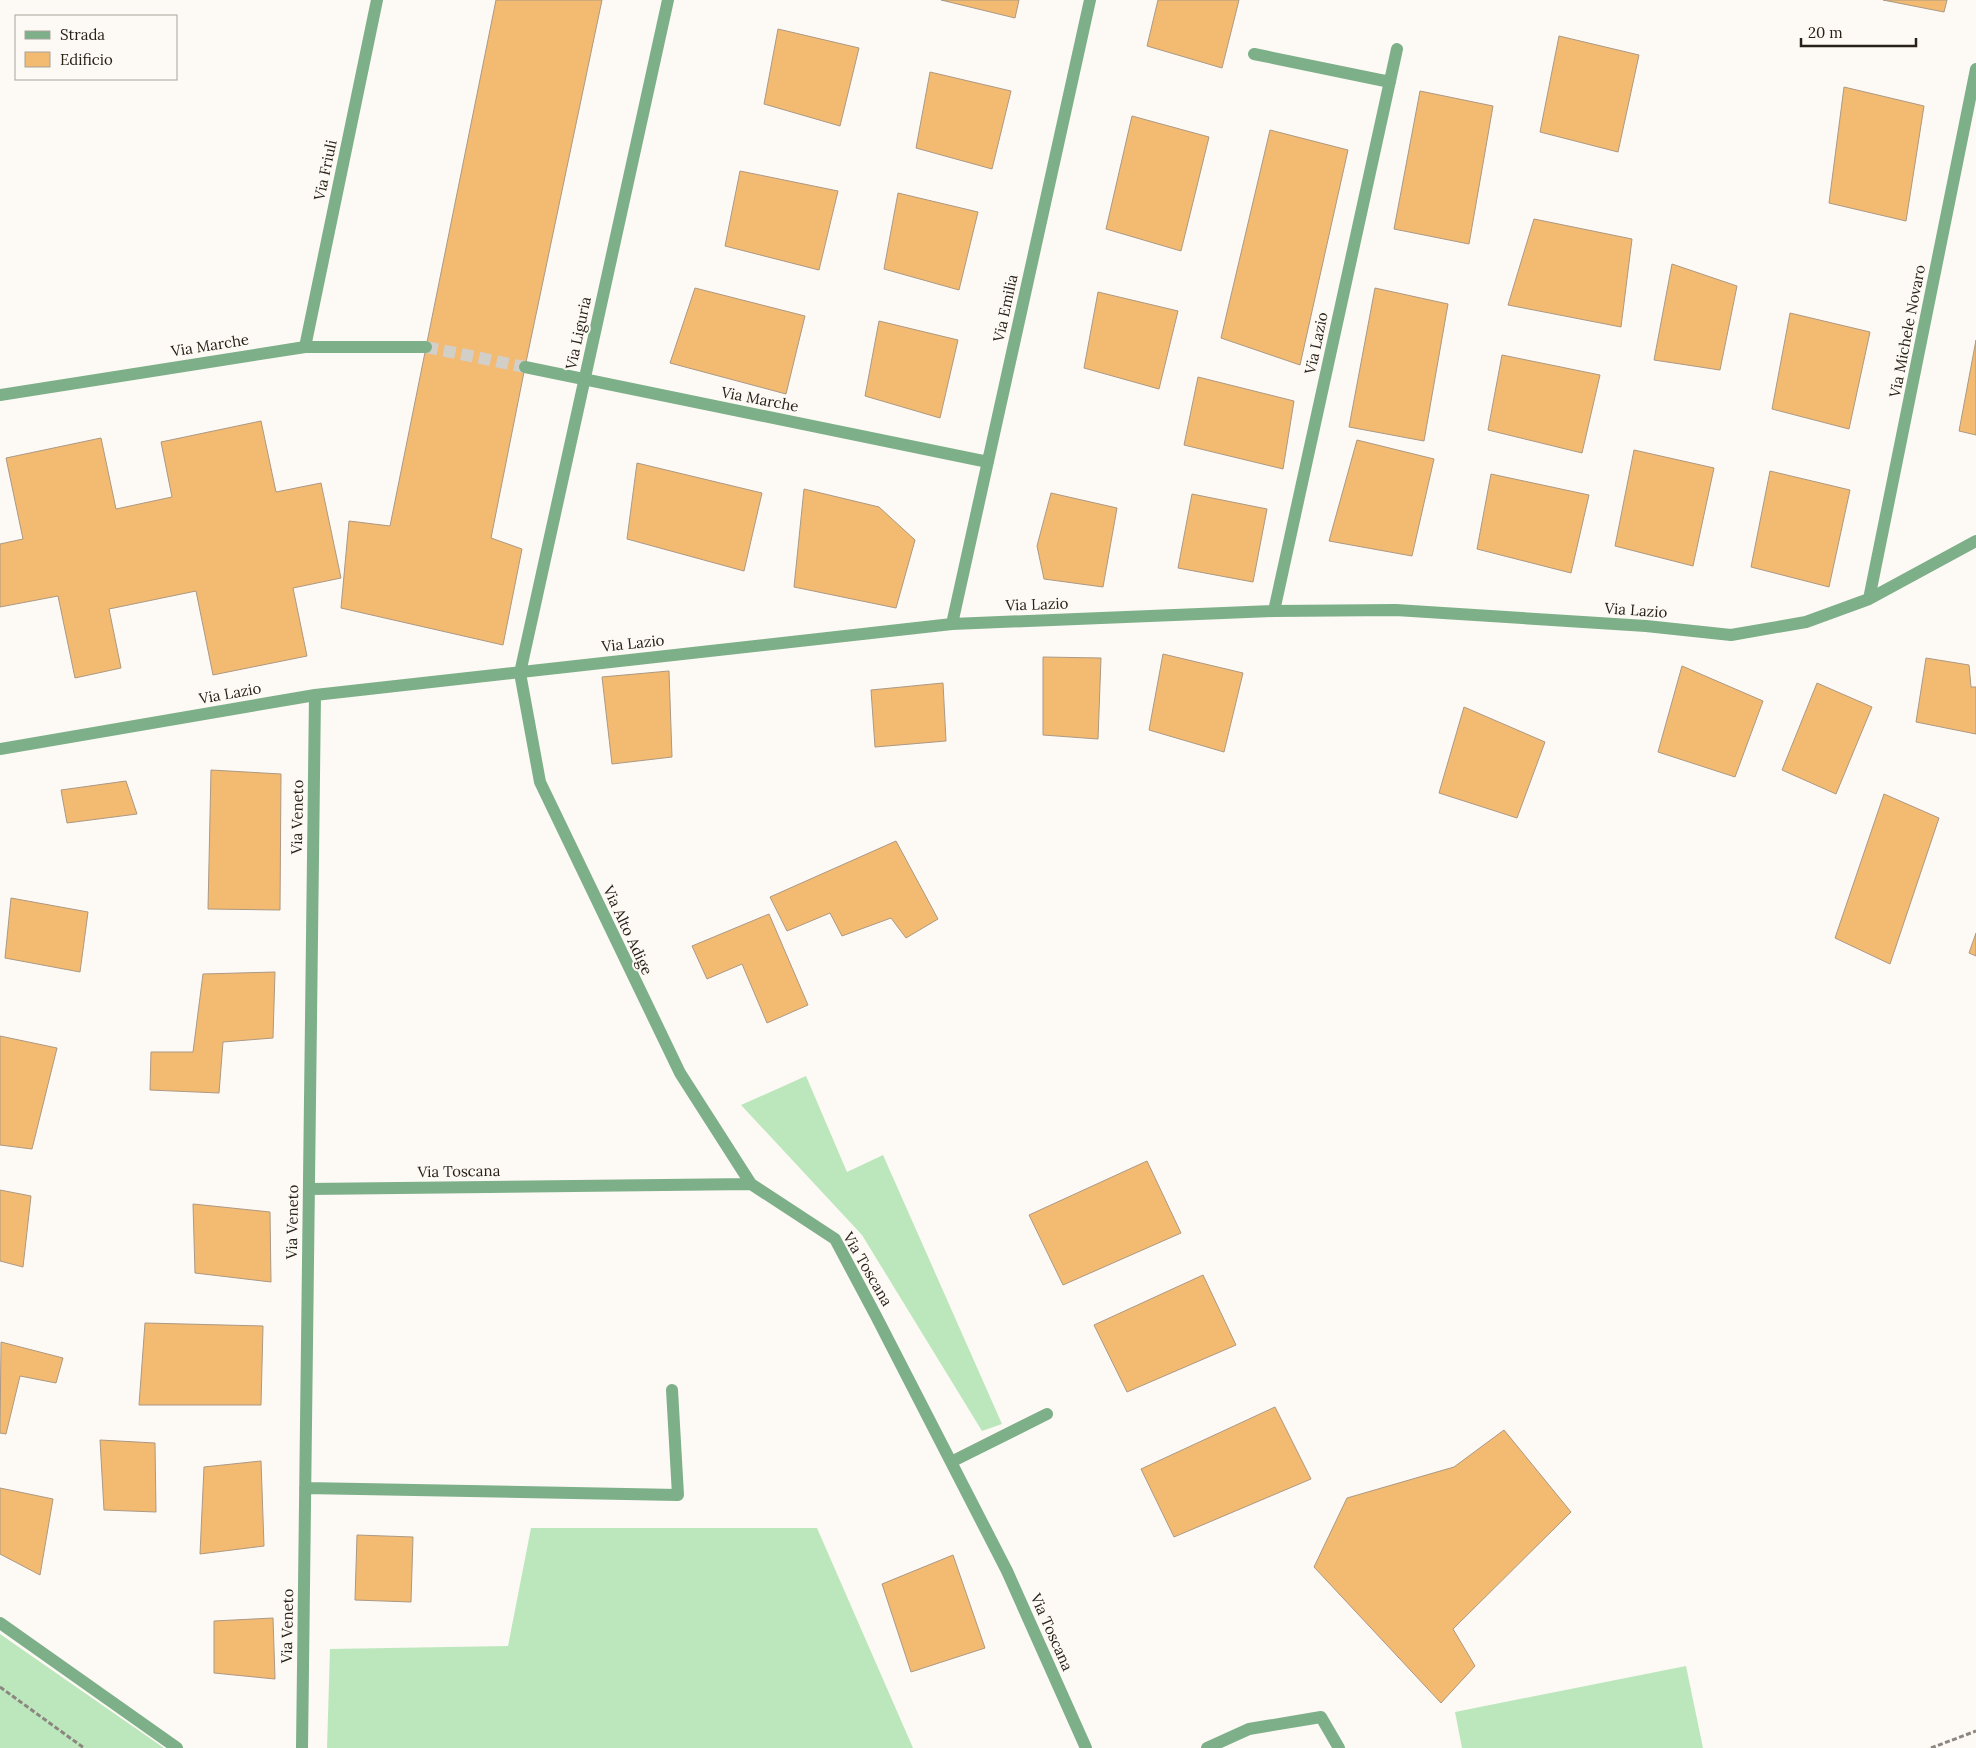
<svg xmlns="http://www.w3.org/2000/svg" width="1976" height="1748" font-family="Lora,serif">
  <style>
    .grass { fill: #bce7bd }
    .building { fill: #f3ba72; stroke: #ac9983 }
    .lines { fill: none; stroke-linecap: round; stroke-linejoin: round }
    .minor-tunnel { stroke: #d2cec8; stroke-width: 12; stroke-dasharray: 12 6; stroke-linecap: butt }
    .path { stroke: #8c867f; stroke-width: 3; stroke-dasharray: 5 2.5; stroke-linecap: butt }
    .minor { stroke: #7daf89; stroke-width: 12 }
    .labels { text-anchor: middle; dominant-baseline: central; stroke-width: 4; stroke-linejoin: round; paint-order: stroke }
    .street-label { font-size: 15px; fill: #282118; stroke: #fdf9f4 }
  </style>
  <rect width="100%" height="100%" fill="#fdf9f4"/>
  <path class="grass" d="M806,1076L847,1172L883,1155L1002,1424L982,1431L862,1235L741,1105Z
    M531,1528H817L913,1748H327L330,1649L508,1646Z
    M0,1634L164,1748H0Z
    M1686,1666L1703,1748H1462L1455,1712Z"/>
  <path class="building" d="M496,0H602L525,367L491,538L522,549L503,645L341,608L349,521L390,526Z
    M941,0H1019L1015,18Z
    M1158,0H1239L1222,68L1147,46Z
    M1883,0H1947L1944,12Z
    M778,29L859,48L840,126L764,104Z
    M1559,36L1639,55L1618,152L1540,132Z
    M930,72L1011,91L992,169L916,148Z
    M1844,87L1924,106L1906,221L1829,203Z
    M1420,91L1493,106L1469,244L1394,229Z
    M1132,116L1209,137L1181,251L1106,229Z
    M1270,130L1348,150L1300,365L1221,338Z
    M740,171L838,191L819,270L725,246Z
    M898,193L978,212L959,290L884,269Z
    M1534,219L1632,239L1621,327L1508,305Z
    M1672,264L1737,286L1720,370L1654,360Z
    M695,288L805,316L786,394L670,363Z
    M1375,288L1448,304L1424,441L1349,427Z
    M1098,292L1178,311L1159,389L1084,368Z
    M1790,313L1870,332L1849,429L1772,409Z
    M879,321L958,340L940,418L865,396Z
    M1976,340V435L1959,431Z
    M1502,355L1600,375L1582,453L1488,430Z
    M1198,377L1294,401L1283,469L1184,445Z
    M261,421L276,492L321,483L341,578L293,588L307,656L213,675L196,591L109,609L121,668L75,678L58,596L0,607V544L23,539L6,458L101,438L116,509L172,497L161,442Z
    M1357,440L1434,459L1412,556L1329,541Z
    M1634,450L1714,468L1693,566L1615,546Z
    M637,463L762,493L744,571L627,539Z
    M1770,471L1850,490L1829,587L1751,567Z
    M1491,474L1589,495L1571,573L1477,549Z
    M804,489L879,507L915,540L896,608L794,587Z
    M1051,493L1117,508L1103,587L1044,579L1037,546Z
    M1192,494L1267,509L1253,582L1178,568Z
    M1163,654L1243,673L1224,752L1149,730Z
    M1043,657L1101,658L1098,739L1043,735Z
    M1926,658L1969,665L1971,687H1976V734L1916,722Z
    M1682,666L1763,701L1735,777L1658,752Z
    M669,671L672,757L612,764L602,677Z
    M943,683L946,741L875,747L871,690Z
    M1817,683L1872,707L1836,794L1782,770Z
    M1464,707L1545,742L1517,818L1439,793Z
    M211,770L281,774L280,910L208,909Z
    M126,781L137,814L67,823L61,790Z
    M1884,794L1939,818L1890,964L1835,938Z
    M896,841L938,919L906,938L891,918L842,936L830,913L787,931L770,897Z
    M11,898L88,912L80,972L5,958Z
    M769,914L808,1005L767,1023L742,964L707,979L692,946Z
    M1976,933V956L1969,953Z
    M275,972L273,1038L223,1042L219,1093L150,1090L151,1052H193L203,974Z
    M0,1036L57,1048L32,1149L0,1145Z
    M1147,1161L1181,1233L1063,1285L1029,1215Z
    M0,1190L31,1196L23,1267L0,1261Z
    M193,1204L270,1212L271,1282L195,1273Z
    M1203,1275L1236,1345L1127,1392L1094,1325Z
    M145,1323L263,1326L261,1405H139Z
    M1,1342L63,1358L56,1383L20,1376L6,1434L0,1433Z
    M1275,1407L1311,1479L1174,1537L1141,1469Z
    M1504,1430L1571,1512L1453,1629L1475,1666L1441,1703L1314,1567L1347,1498L1454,1467Z
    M100,1440L155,1443L156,1512L104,1510Z
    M261,1461L264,1546L200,1554L204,1467Z
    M0,1488L53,1499L40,1575L0,1554Z
    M357,1535L413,1537L411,1602L355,1600Z
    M953,1555L985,1648L911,1672L882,1584Z
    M273,1618L275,1679L214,1673V1621Z"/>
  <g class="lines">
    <path class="minor-tunnel" d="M426,347L525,367"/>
    <path class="path" d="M0,1687L84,1748
      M1931,1748L1976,1731"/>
    <path class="minor" d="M668,0L520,673L540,782L680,1073L751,1184
      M1254,54L1390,82
      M305,347L377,0
      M525,367L988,462
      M0,395L305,347H426
      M1869,599L1976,69
      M1274,611L1397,49
      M952,624L1090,0
      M0,749L315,695L952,624L1274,611L1396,610L1646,626L1731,635L1806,622L1869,599L1976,541
      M309,1189L751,1184L835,1239L876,1316L1007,1571L1086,1748
      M951,1462L1047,1414
      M305,1488L678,1495L672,1390
      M0,1623L177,1748
      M302,1748L315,695
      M1207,1748L1249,1729L1321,1717L1339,1748"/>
  </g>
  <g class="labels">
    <g class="street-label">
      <text transform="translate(325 170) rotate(-78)">Via Friuli</text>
      <text transform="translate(1005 308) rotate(-78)">Via Emilia</text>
      <text transform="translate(1907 331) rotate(-79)">Via Michele Novaro</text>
      <text transform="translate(578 333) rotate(-78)">Via Liguria</text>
      <text transform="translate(1316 343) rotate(-78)">Via Lazio</text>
      <text transform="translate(210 345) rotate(-9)">Via Marche</text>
      <text transform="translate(760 399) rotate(11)">Via Marche</text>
      <text transform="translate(1037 604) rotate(-2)">Via Lazio</text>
      <text transform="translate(1636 610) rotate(4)">Via Lazio</text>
      <text transform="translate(633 643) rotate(-6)">Via Lazio</text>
      <text transform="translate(230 693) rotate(-10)">Via Lazio</text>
      <text transform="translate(297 817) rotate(-89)">Via Veneto</text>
      <text transform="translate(628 930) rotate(65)">Via Alto Adige</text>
      <text transform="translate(459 1171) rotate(-1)">Via Toscana</text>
      <text transform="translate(292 1222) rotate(-89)">Via Veneto</text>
      <text transform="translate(868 1269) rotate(60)">Via Toscana</text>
      <text transform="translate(287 1626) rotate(-89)">Via Veneto</text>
      <text transform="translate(1052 1632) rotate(66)">Via Toscana</text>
    </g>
  </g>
  <rect x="15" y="15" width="162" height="65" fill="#fdf9f4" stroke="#a8a39c"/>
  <rect x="25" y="31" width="25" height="8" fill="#7daf89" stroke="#a8a39c"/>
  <text x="60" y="40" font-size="15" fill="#282118">Strada</text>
  <rect x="25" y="52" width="25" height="15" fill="#f3ba72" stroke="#a8a39c"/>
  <text x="60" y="65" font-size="15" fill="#282118">Edificio</text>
  <path d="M1801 38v8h115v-8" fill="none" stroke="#282118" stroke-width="2.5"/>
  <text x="1808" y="38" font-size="15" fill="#282118" stroke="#fdf9f4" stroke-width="4" paint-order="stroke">20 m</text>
</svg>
